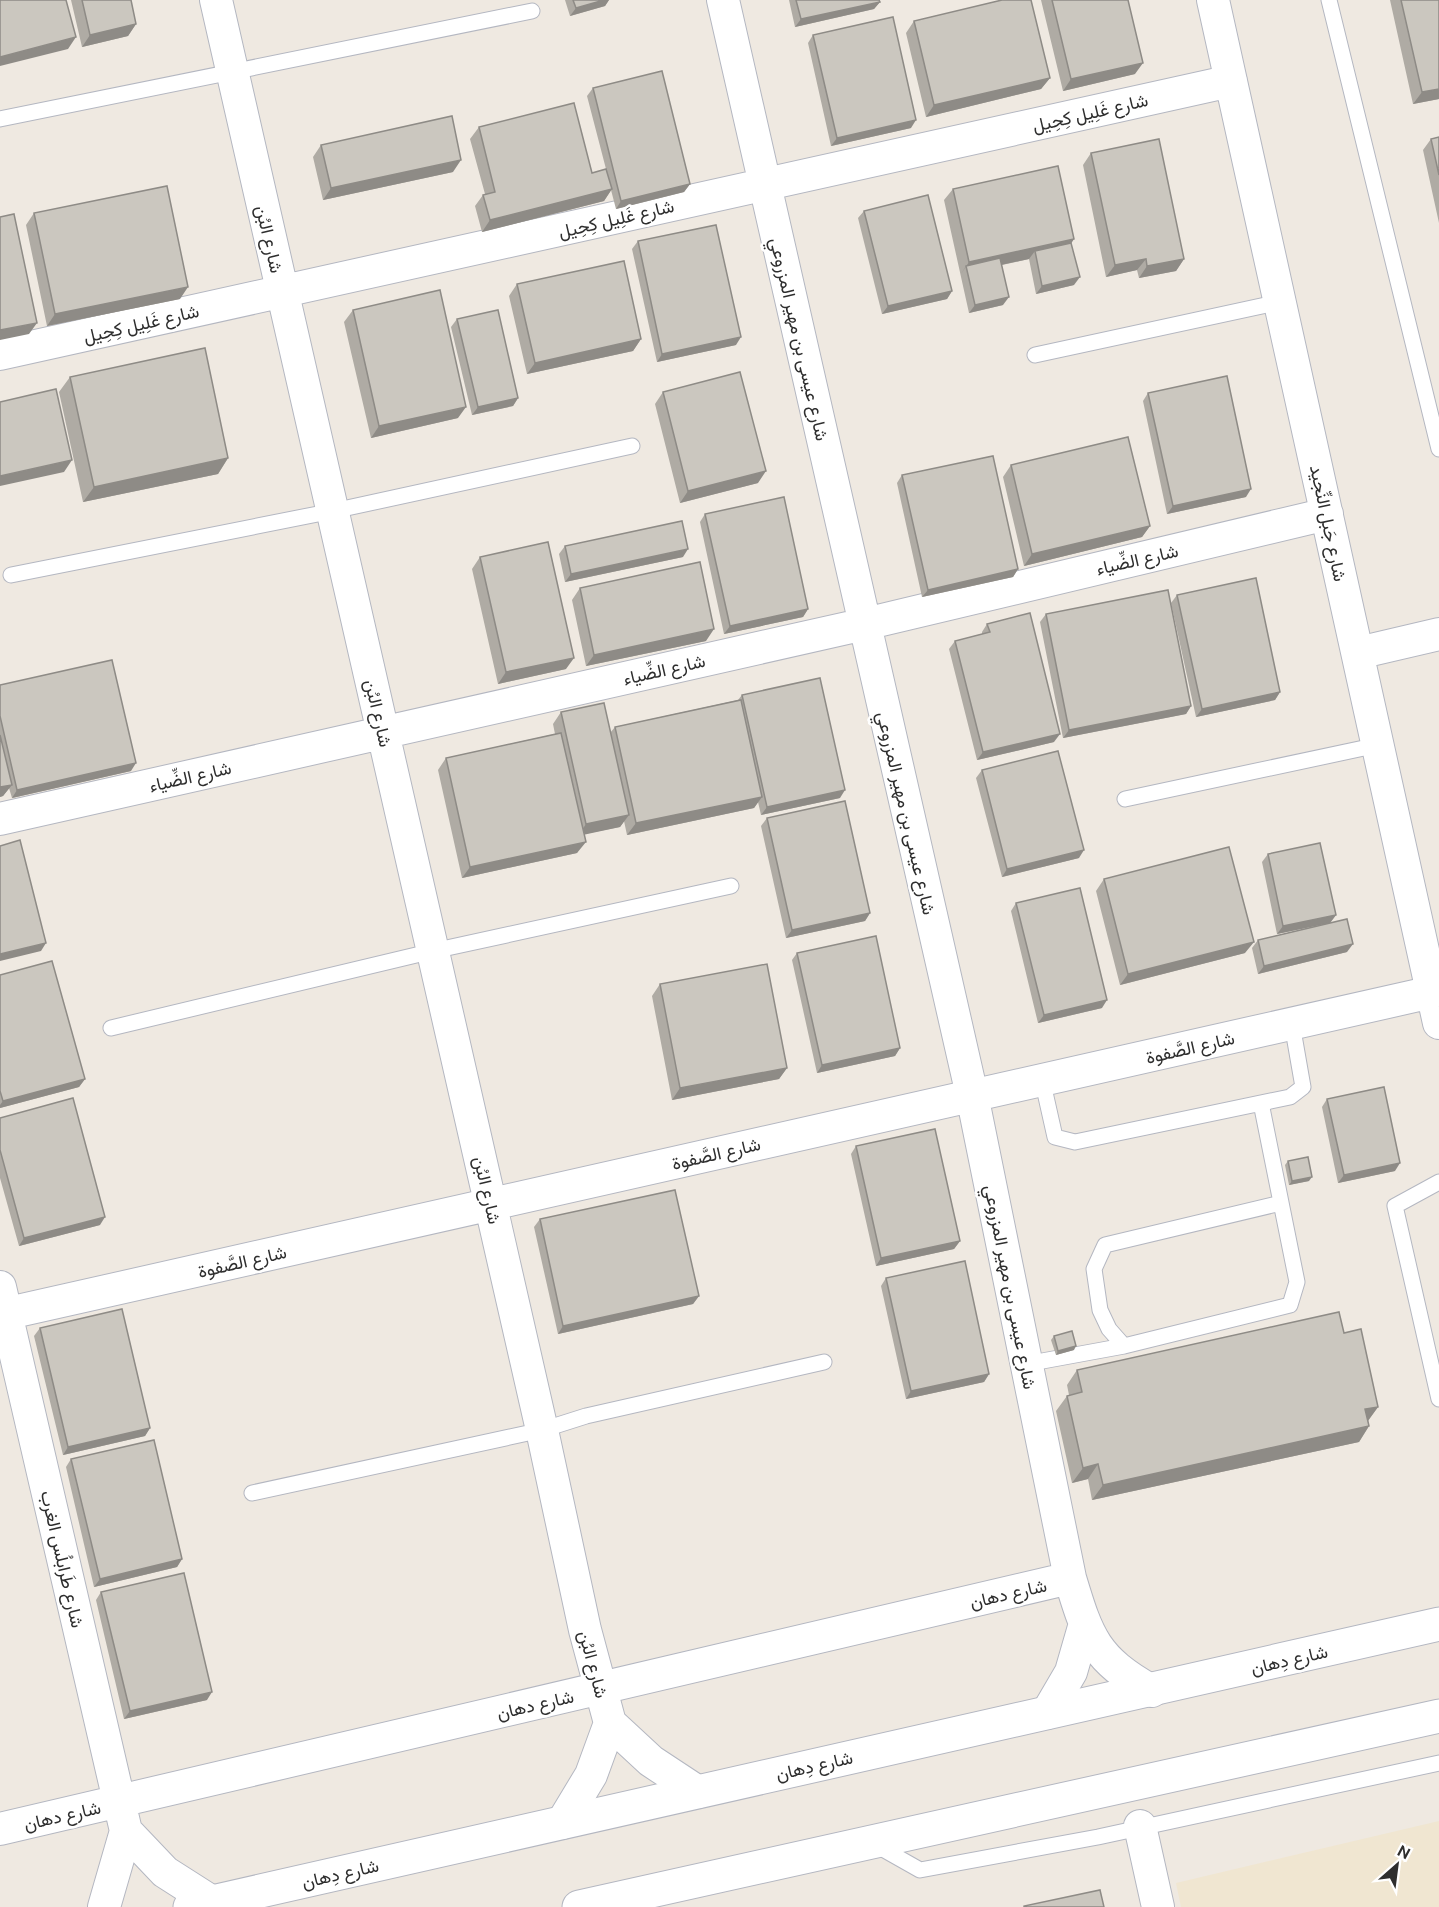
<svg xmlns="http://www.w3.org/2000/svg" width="1439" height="1907" font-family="Ubuntu,Vazirmatn,sans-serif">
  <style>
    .education { fill: #f0e6d1 }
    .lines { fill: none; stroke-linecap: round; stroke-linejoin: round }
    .service-casing { stroke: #b4b7c1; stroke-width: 17 }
    .minor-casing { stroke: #b4b7c1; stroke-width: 34 }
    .tertiary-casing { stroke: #b4b7c1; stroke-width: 35 }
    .service { stroke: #fff; stroke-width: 15 }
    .minor { stroke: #fff; stroke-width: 32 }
    .tertiary { stroke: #fff; stroke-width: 33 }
    .wall { fill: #afaba4 }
    .shaded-wall { fill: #8e8b86 }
    .building { fill: #cbc7bf; stroke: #8e8b86; stroke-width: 1.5 }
    .labels { text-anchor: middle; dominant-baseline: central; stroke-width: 5; stroke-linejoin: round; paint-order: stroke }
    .street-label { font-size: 18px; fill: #2e2e2e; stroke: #fff }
  </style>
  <rect width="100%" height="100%" fill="#efe9e1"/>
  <path class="education" d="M1439,1821V1907H1181L1176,1883Z"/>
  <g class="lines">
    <g class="service-casing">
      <path id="service" d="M1329,0L1439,449
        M0,119L532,11
        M1035,355L1280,302
        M11,575L333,511L632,446
        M1125,799L1378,745
        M111,1028L433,951L731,886
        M1042,1079L1055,1137L1075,1142L1290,1097L1303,1087L1292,1024
        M1261,1103L1297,1282L1290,1305L1124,1346L1109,1329L1100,1310L1094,1269L1105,1245L1281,1203
        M1439,1182L1395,1206L1439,1399
        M1026,1364L1124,1346
        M252,1493L542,1430L586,1416L824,1362
        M874,1844L920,1870L1098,1837L1439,1763"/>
    </g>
    <g class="minor-casing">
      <path id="minor" d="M216,0L542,1430L585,1630L610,1723L591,1775L562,1823
        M723,0L972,1095L1070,1578C1088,1638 1095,1659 1152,1691
        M1213,0L1439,1023
        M0,354L1231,81
        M1358,653L1439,634
        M0,819L865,624L1327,514
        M0,1287L126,1831L104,1907
        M0,1315L1432,992
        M1047,1713L1071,1672L1084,1627
        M610,1723L651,1761L698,1792
        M1140,1826L1158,1907
        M0,1829L1070,1578
        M126,1831L165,1872L212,1902"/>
    </g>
    <g class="tertiary-casing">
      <path id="tertiary" d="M190,1907L1439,1624
        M579,1907L1439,1716"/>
    </g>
    <use href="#service" class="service"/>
    <use href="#minor" class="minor"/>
    <use href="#tertiary" class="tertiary"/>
  </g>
  <path class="wall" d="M71,0H131L136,24L128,36L82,47Z
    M565,0H609L605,6L570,16Z
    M789,0H879L880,2L874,9L795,27Z
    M1041,0H1128L1135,74L1063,91Z
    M1390,0H1439V99L1413,104Z
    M914,21L1050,78L1041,89L926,117L906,33Z
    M813,35L911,128L831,146L808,43Z
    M593,88L690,184L684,192L616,209L611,190L604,201L482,232L475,206L483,195L485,194L470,139L479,127L592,173L606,169L587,96Z
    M1439,137V223L1423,150L1431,139Z
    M321,145L453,172L323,200L313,157Z
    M1091,153L1184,259L1176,271L1139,278L1137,270L1106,277L1083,165Z
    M953,189L1074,239L1071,243L1074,285L1036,294L1029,259L1002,265L1003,305L969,313L944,200Z
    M864,211L952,291L947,299L882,314L858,218Z
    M34,213L180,299L47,326L26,225Z
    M638,241L736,345L657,362L632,249Z
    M517,284L641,339L633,351L527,374L509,296Z
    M353,310L458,418L371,438L344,322Z
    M457,319L518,398L513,406L472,415L451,327Z
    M70,377L228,458L218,474L83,502L59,392Z
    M663,392L758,483L680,503L655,404Z
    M1148,393L1246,497L1167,514L1143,401Z
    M1011,465L1150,526L1142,537L1024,566L1003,477Z
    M902,475L1018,569L1013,577L922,597L897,483Z
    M705,514L808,609L803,617L724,634L700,522Z
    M565,546L683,557L565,582L559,554Z
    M480,557L566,669L498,684L472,569Z
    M580,588L706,641L586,666L572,600Z
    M1177,595L1280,692L1275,700L1196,717L1171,603Z
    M1046,614L1191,706L1186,714L1063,738L1040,622Z
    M987,624L1054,742L977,760L949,649L955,641L982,634V632Z
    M0,685L131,771L12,798L9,788L3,796L0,797Z
    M742,695L840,798L761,815L758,802L754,808L627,835L624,821L620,827L584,834L577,853L462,878L438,770L446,758L555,734L553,724L561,712L610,733L615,727L738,700Z
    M982,770L1079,858L1002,877L976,778Z
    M767,818L870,913L865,921L786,938L761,826Z
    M1268,854L1336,915L1330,923L1347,952L1258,974L1252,948L1258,940L1329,923L1277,934L1262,862Z
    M1104,879L1245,953L1120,985L1096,891Z
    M1016,903L1102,1008L1038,1023L1011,911Z
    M797,953L900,1048L895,1056L817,1073L792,960Z
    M0,975L85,1079L79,1087L0,1108Z
    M660,984L787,1068L779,1079L672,1100L652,996Z
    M1327,1099L1395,1171L1338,1183L1322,1107Z
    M0,1118L100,1225L19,1246L0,1178Z
    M856,1146L960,1241L954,1249L876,1266L851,1154Z
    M1288,1161L1309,1181L1289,1185L1285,1165Z
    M540,1219L699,1296L693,1304L558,1334L534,1227Z
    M886,1278L989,1374L984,1382L906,1399L881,1286Z
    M40,1328L150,1428L145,1436L63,1455L34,1336Z
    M1344,1333L1378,1407L1368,1421L1369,1426L1359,1442L1092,1500L1088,1479L1072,1483L1056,1411L1067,1396L1069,1395L1067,1385L1077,1370Z
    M1054,1336L1074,1350L1056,1355L1051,1340Z
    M71,1459L182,1559L177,1567L94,1587L66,1467Z
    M101,1592L207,1700L124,1719L96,1600Z"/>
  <path class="shaded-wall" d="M604,0H609L605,6L570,16L576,8Z
    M880,2L874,9L795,27L801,19Z
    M136,24L128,36L82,47L90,35Z
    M76,37L68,49L0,66V57Z
    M1143,63L1135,74L1063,91L1071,79Z
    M1050,78L1041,89L926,117L934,105Z
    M1439,89V99L1413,104L1422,92Z
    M916,120L911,128L831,146L837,138Z
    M461,160L453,172L323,200L331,188Z
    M690,184L684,192L616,209L621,201Z
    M612,189L604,201L482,232L490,220Z
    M1074,239L1066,251H1035L1029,259L968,272L966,266L961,274L969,262Z
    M1146,259L1137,270L1106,277L1115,265Z
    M1184,259L1176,271L1139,278L1147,266Z
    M1080,277L1074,285L1036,294L1042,286Z
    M188,287L180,299L47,326L55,314Z
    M952,291L947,299L882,314L888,306Z
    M1009,297L1003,305L969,313L975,305Z
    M37,323L29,334L0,340V330Z
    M741,337L736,345L657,362L662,354Z
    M641,339L633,351L527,374L535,363Z
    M518,398L513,406L472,415L478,407Z
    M466,407L458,418L371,438L379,426Z
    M228,458L218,474L83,502L94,487Z
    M72,460L64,472L0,486V476Z
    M766,471L758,483L680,503L688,491Z
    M1251,489L1246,497L1167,514L1173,506Z
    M1150,526L1142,537L1024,566L1032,554Z
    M688,549L683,557L565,582L571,574Z
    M1018,569L1013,577L922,597L928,590Z
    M808,609L803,617L724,634L730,626Z
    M714,629L706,641L586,666L594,655Z
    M574,658L566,669L498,684L506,672Z
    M1280,692L1275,700L1196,717L1202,709Z
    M1191,706L1186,714L1063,738L1069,730Z
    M1060,734L1054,742L977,760L983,752Z
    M136,763L131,771L12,798L17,790Z
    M12,785L3,796L0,797V787Z
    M845,790L840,798L761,815L767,807Z
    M762,797L754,808L627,835L636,823Z
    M629,815L620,827L578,836L586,824Z
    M586,842L577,853L462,878L470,867Z
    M1084,850L1079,858L1002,877L1007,869Z
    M870,913L865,921L786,938L792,930Z
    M1336,915L1330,923L1277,934L1283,926Z
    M1254,942L1245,953L1120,985L1128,974Z
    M46,943L41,951L0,961V954Z
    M1353,944L1347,952L1258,974L1264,966Z
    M1107,1000L1102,1008L1038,1023L1044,1015Z
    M900,1048L895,1056L817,1073L822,1065Z
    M787,1068L779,1079L672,1100L680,1088Z
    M85,1079L79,1087L0,1108V1105L3,1101Z
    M1400,1163L1395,1171L1338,1183L1344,1175Z
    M1312,1177L1309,1181L1289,1185L1292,1181Z
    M105,1217L100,1225L19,1246L24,1238Z
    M960,1241L954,1249L876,1266L881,1258Z
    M699,1296L693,1304L558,1334L563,1326Z
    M1076,1346L1074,1350L1056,1355L1058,1351Z
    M989,1374L984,1382L906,1399L911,1391Z
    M1378,1407L1367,1422L1365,1409Z
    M1369,1426L1359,1442L1092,1500L1103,1485Z
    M150,1428L145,1436L63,1455L68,1447Z
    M1098,1464L1088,1479L1072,1483L1083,1468Z
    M182,1559L177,1567L94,1587L100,1579Z
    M212,1692L207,1700L124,1719L130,1711Z"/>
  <path class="building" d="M0,0H66L76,37L0,57Z
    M82,0H131L136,24L90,35Z
    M573,0H604L576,8Z
    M796,0H879L880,2L801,19Z
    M1002,0H1031L1050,78L934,105L914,21Z
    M1052,0H1128L1143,63L1071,79Z
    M1401,0H1439V89L1422,92Z
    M893,17L916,120L837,138L813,35Z
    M662,71L690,184L621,201L593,88Z
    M574,103L592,173L606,169L612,189L490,220L483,195L495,192L479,127Z
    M452,116L461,160L331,188L321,145Z
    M1439,137V175L1431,139Z
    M1159,139L1184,259L1147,266L1146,259L1115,265L1091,153Z
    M1058,166L1074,239L969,262L953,189Z
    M167,186L188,287L55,314L34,213Z
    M928,195L952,291L888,306L864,211Z
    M14,214L37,323L0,330V217Z
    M716,225L741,337L662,354L638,241Z
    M1071,243L1080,277L1042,286L1035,251Z
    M1000,258L1009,297L975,305L966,266Z
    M624,261L641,339L535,363L517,284Z
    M440,290L466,407L379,426L353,310Z
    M498,310L518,398L478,407L457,319Z
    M205,348L228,458L94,487L70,377Z
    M740,372L766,471L688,491L663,392Z
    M1227,376L1251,489L1173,506L1148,393Z
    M56,389L72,460L0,476V402Z
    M1128,437L1150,526L1032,554L1011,465Z
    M993,456L1018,569L928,590L902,475Z
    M784,497L808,609L730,626L705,514Z
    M682,521L688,549L571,574L565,546Z
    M548,542L574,658L506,672L480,557Z
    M700,562L714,629L594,655L580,588Z
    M1256,578L1280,692L1202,709L1177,595Z
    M1168,590L1191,706L1069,730L1046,614Z
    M1030,613L1060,734L983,752L955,641L990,632L987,624Z
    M112,660L136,763L17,790L0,716V685Z
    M820,678L845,790L767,807L742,695Z
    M741,700L762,797L636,823L615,727Z
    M604,703L629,815L586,824L561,712Z
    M561,733L586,842L470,867L446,758Z
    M0,735L12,785L0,787Z
    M1058,751L1084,850L1007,869L982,770Z
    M845,801L870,913L792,930L767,818Z
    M20,840L46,943L0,954V846Z
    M1320,843L1336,915L1283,926L1268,854Z
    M1229,847L1254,942L1128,974L1104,879Z
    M1080,888L1107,1000L1044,1015L1016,903Z
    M1347,919L1353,944L1264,966L1258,940Z
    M876,936L900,1048L822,1065L797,953Z
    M52,961L85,1079L3,1101L0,1091V975Z
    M767,964L787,1068L680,1088L660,984Z
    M1384,1087L1400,1163L1344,1175L1327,1099Z
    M73,1098L105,1217L24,1238L0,1150V1118Z
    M935,1129L960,1241L881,1258L856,1146Z
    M1308,1157L1312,1177L1292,1181L1288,1161Z
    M675,1190L699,1296L563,1326L540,1219Z
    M965,1261L989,1374L911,1391L886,1278Z
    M122,1309L150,1428L68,1447L40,1328Z
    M1339,1312L1344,1333L1361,1329L1378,1407L1365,1409L1369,1426L1103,1485L1098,1464L1083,1468L1067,1396L1082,1392L1077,1370Z
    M1072,1331L1076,1346L1058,1351L1054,1336Z
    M154,1440L182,1559L100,1579L71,1459Z
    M184,1573L212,1692L130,1711L101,1592Z
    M1100,1890L1104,1907H1024V1906Z"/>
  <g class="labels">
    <g class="street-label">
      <text transform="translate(1090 112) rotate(-13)">شارع غَلِيل كِحِيل</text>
      <text transform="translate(616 218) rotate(-13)">شارع غَلِيل كِحِيل</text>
      <text transform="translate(270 239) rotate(77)">شارع البُن</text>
      <text transform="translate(141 323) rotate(-13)">شارع غَلِيل كِحِيل</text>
      <text transform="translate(800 339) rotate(77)">شارع عيسى بن مهير المزروعي</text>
      <text transform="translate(1329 523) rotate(78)">شارع جَبل النِّجيد</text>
      <text transform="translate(1137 559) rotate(-13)">شارع الضِّياء</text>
      <text transform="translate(664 669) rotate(-13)">شارع الضِّياء</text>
      <text transform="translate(379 713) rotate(77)">شارع البُن</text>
      <text transform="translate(190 776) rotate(-13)">شارع الضِّياء</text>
      <text transform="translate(907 813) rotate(77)">شارع عيسى بن مهير المزروعي</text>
      <text transform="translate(1190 1047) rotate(-13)">شارع الصَّفوة</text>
      <text transform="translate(716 1153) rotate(-13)">شارع الصَّفوة</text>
      <text transform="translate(488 1190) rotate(77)">شارع البُن</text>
      <text transform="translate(242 1261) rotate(-13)">شارع الصَّفوة</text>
      <text transform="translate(1011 1287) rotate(79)">شارع عيسى بن مهير المزروعي</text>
      <text transform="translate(63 1559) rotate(77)">شارع طَرابلُس الغرب</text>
      <text transform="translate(1008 1593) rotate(-13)">شارع دهان</text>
      <text transform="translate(1289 1659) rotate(-13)">شارع دِهان</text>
      <text transform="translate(594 1664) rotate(75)">شارع البُن</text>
      <text transform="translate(535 1704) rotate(-13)">شارع دهان</text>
      <text transform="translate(814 1765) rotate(-13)">شارع دِهان</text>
      <text transform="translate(62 1815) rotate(-13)">شارع دهان</text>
      <text transform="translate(340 1873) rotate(-13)">شارع دِهان</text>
    </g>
  </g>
  <g transform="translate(1397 1865) rotate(28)" stroke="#ffffff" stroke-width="4.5" paint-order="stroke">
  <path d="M0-4.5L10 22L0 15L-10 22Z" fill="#2e2e2e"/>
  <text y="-9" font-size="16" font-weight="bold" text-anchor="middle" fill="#2e2e2e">N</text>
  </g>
</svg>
